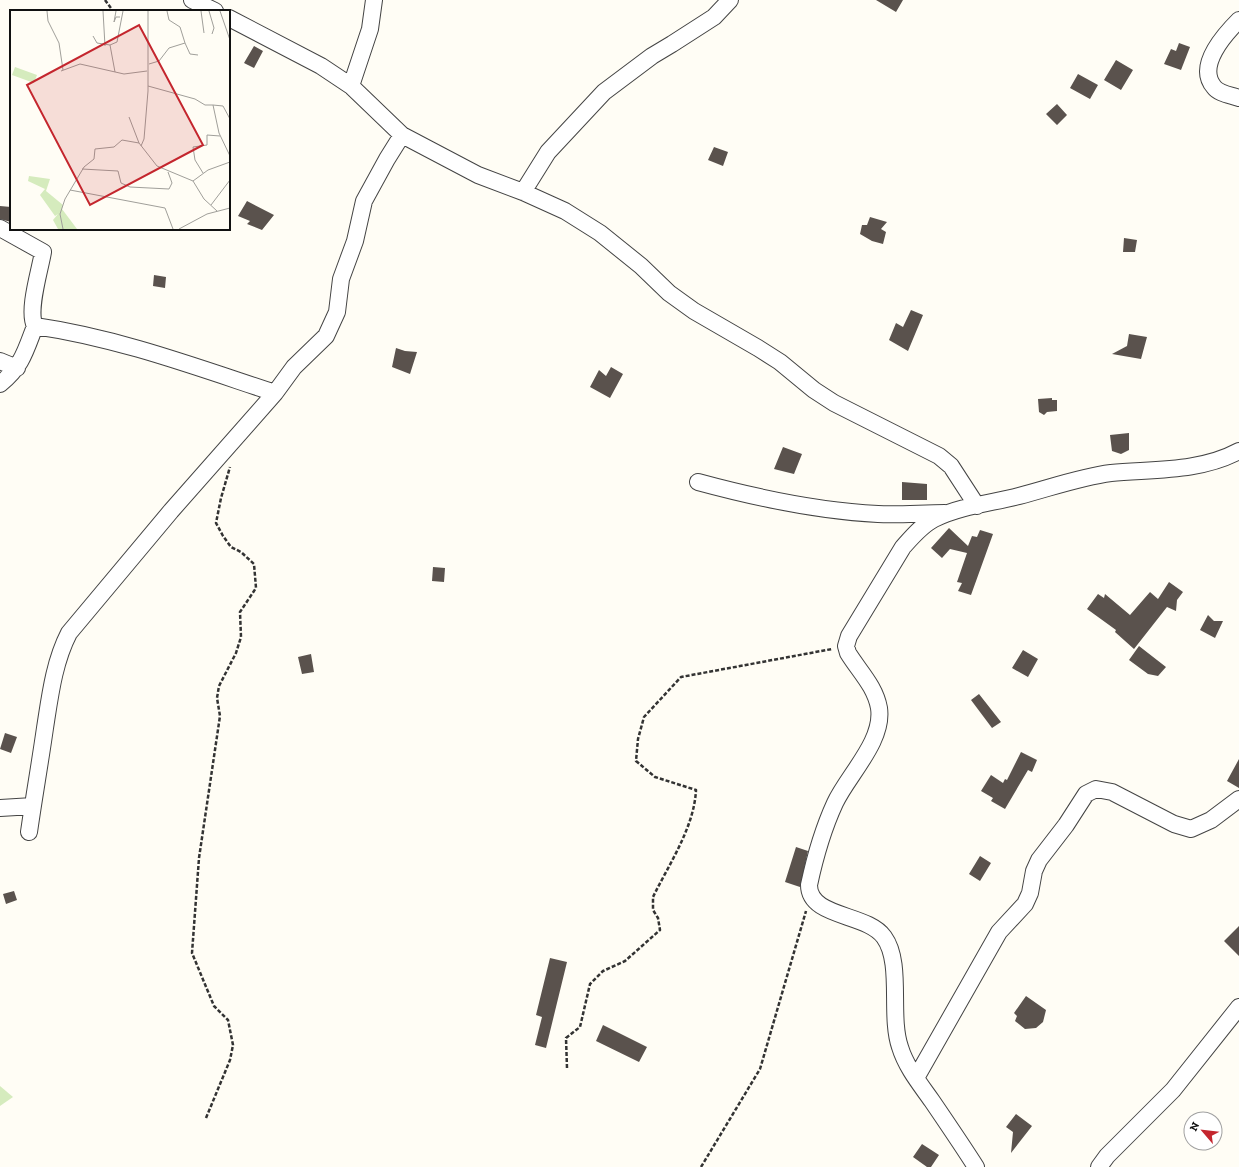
<svg xmlns="http://www.w3.org/2000/svg" width="1239" height="1167" font-family="'Zilla Slab',serif">
  <style>
    .green { fill: #d5ebbd }
    .building { fill: #5a524d }
    .lines { fill: none; stroke-linecap: round; stroke-linejoin: round }
    .minor-casing { stroke: #444; stroke-width: 18 }
    .path { stroke: #333; stroke-width: 2.5; stroke-dasharray: 4 2; stroke-linecap: butt }
    .minor { stroke: #fff; stroke-width: 16 }
    .inset-road { fill: none; stroke: #a09f9a; stroke-width: 1 }
    .view { fill: #c4262e; fill-opacity: 0.15; stroke: #c4262e; stroke-width: 2 }
    .inset-edge { fill: none; stroke: #111; stroke-width: 2 }
  </style>
  <rect width="100%" height="100%" fill="#fffdf5"/>
  <path class="green" d="M0,1086L13,1097L0,1106Z"/>
  <path class="building" d="M876,0H903L896,12Z
    M1179,43L1190,47L1181,70L1164,64L1171,49L1176,51Z
    M254,46L263,51L254,68L244,63Z
    M1116,60L1133,70L1121,90L1104,80Z
    M1078,74L1098,85L1090,99L1070,88Z
    M1057,104L1067,115L1057,125L1046,114Z
    M714,147L728,152L723,166L708,160Z
    M247,201L274,215L262,230L247,224L250,221L238,216Z
    M0,206L11,207V222L0,219Z
    M870,217L887,222L881,229L886,232L883,244L872,241L860,234L862,225H867Z
    M1124,238L1137,240L1135,252H1123Z
    M154,275L166,277L165,288L153,286Z
    M911,310L923,315L908,351L889,340L896,323L903,327Z
    M1129,334L1147,337L1141,359L1112,354L1127,346Z
    M396,348L405,351L417,352L410,374L392,367Z
    M611,367L623,374L610,398L590,387L599,370L606,376Z
    M1052,398V400H1057V411L1047,412L1044,415L1039,412L1038,399Z
    M1129,433V450L1121,454L1112,451L1110,435Z
    M783,447L802,454L794,474L774,469Z
    M902,482L927,484V500H902Z
    M949,528L968,546L972,536L977,537L980,530L993,534L971,595L958,591L962,583L957,582L967,553L950,549L942,558L931,548Z
    M433,567L445,568L444,582L432,581Z
    M1169,582L1183,592L1177,600L1176,611L1167,607L1134,649L1115,632L1116,630L1087,609L1098,594L1104,598L1105,594L1130,615L1150,592L1158,599Z
    M1208,615L1214,621H1223L1215,638L1200,630Z
    M1139,646L1166,667L1158,676L1148,674L1129,660Z
    M1023,650L1038,659L1028,677L1012,668Z
    M311,654L314,672L302,674L298,657Z
    M979,694L1001,722L992,728L971,700Z
    M5,733L17,737L11,753L0,749Z
    M1021,752L1037,760L1032,772L1028,770L1005,809L991,801L993,798L981,791L991,775L1003,783L1005,779L1007,780Z
    M1239,759V788L1227,781Z
    M796,847L808,851L800,887L785,882Z
    M980,856L991,863L980,881L969,874Z
    M14,891L17,900L6,904L3,894Z
    M1239,926V956L1224,941Z
    M550,958L567,962L546,1048L535,1045L542,1017L536,1015Z
    M1026,996L1046,1010L1043,1022L1036,1028L1025,1029L1015,1021L1017,1016L1014,1013Z
    M603,1025L647,1047L639,1062L596,1041Z
    M1016,1114L1032,1126L1011,1153L1013,1132L1006,1127Z
    M922,1144L939,1155L931,1167H927L913,1157Z"/>
  <g class="lines">
    <g class="minor-casing">
      <path id="minor" d="M192,0L215,11
        M229,18L321,66L351,86L402,135L478,175L523,192L565,211L600,233L641,266L669,293L694,311L758,348L780,362L814,390L834,403L939,456L951,466L977,506
        M1239,20C1225,34 1196,66 1214,87C1219,94 1231,95 1239,98
        M351,86L370,29L374,0
        M523,192L548,152L604,92L652,56L672,44L714,17L730,0
        M0,228L43,252C40,270 27,311 35,326C118,338 196,367 275,393
        M0,361L17,368
        M0,384C22,366 25,352 35,326
        M698,482C757,498 817,511 878,514C900,515 923,513 945,513
        M0,808L33,806
        M29,832C34,797 40,763 45,728C50,696 54,662 69,633L171,511L275,393L294,367L326,336L337,312L341,279L355,241L364,201L387,159L402,135
        M916,1078L999,932L1025,904L1030,893L1034,871L1039,860L1066,825L1086,794L1096,789L1112,792L1174,824L1191,829L1211,820L1239,799
        M976,1167C962,1145 947,1123 932,1101C920,1084 906,1067 900,1047C889,1015 903,963 884,937C867,913 809,918 809,885C815,857 823,829 835,803C848,775 884,741 879,708C875,686 859,671 848,653L846,646L849,636L903,547C912,537 922,525 934,519C960,506 992,503 1019,496C1050,488 1080,477 1111,473C1154,469 1200,472 1239,451
        M1099,1167L1107,1156L1173,1090L1239,1007"/>
    </g>
    <path class="path" d="M105,0L113,11
      M567,1068L566,1038L580,1027L590,984L603,971L625,961L660,930L658,918L653,910V897C669,864 694,828 696,790L655,777L636,761L638,739L644,717L681,677L832,649
      M206,1118L230,1060L233,1045L228,1020L214,1006L192,953L199,858L220,716L217,698L219,686L236,653L241,637L240,612L256,588L254,564L241,552L231,547L223,536L216,523L221,498L230,467
      M701,1167L760,1069L806,911"/>
    <use href="#minor" class="minor"/>
  </g>
  <g transform="translate(10 10)">
    <rect width="220" height="220" fill="#fffdf5"/>
    <path d="M5,57L27,65L24,73L2,65ZM19,166L40,169L36,181L53,195L52,199L67,219H48L43,210L48,204L45,206L30,185L35,179L18,171Z" fill="#d5ebbd"/>
    <path class="inset-road" d="M37,1L38,11L49,33L53,60M93,1L95,36M106,1L104,12L106,7H110M191,1L194,23M199,1L204,18L202,24M210,1L220,30M83,26L87,33L100,35M175,33L180,44L188,45M139,54L149,51L159,38L175,33L170,17L159,10L157,1M51,61L70,54L114,64L137,61M105,62L100,35L107,32L113,1M138,76L185,89L195,95H203L209,123L220,146M203,95L213,96L220,109M119,107L129,133L147,156L183,171L194,189L207,201M131,136L134,129L138,81V1M72,159L108,161L111,173L120,177L159,179L162,173L158,162M193,163L185,150L183,137L197,135V125L210,126M183,171L198,160L220,152M60,180L155,198L163,219M201,195L220,170M53,219L50,204L55,189L74,157L84,149L85,139L104,137L112,130L129,133M169,219L197,204L220,198"/>
    <path class="view" d="M129,15L193,135L80,195L17,75Z"/>
    <rect width="220" height="220" class="inset-edge"/>
  </g>
  <g transform="translate(1203 1131) rotate(298)"><circle r="19" fill="#ffffff" stroke="#a0a0a0"/>
  <path d="M0-3L7 15L0 10L-7 15Z" fill="#c4262e"/>
  <text y="-6" font-size="11" font-weight="bold" text-anchor="middle" fill="#111111">N</text>
  </g>
</svg>
